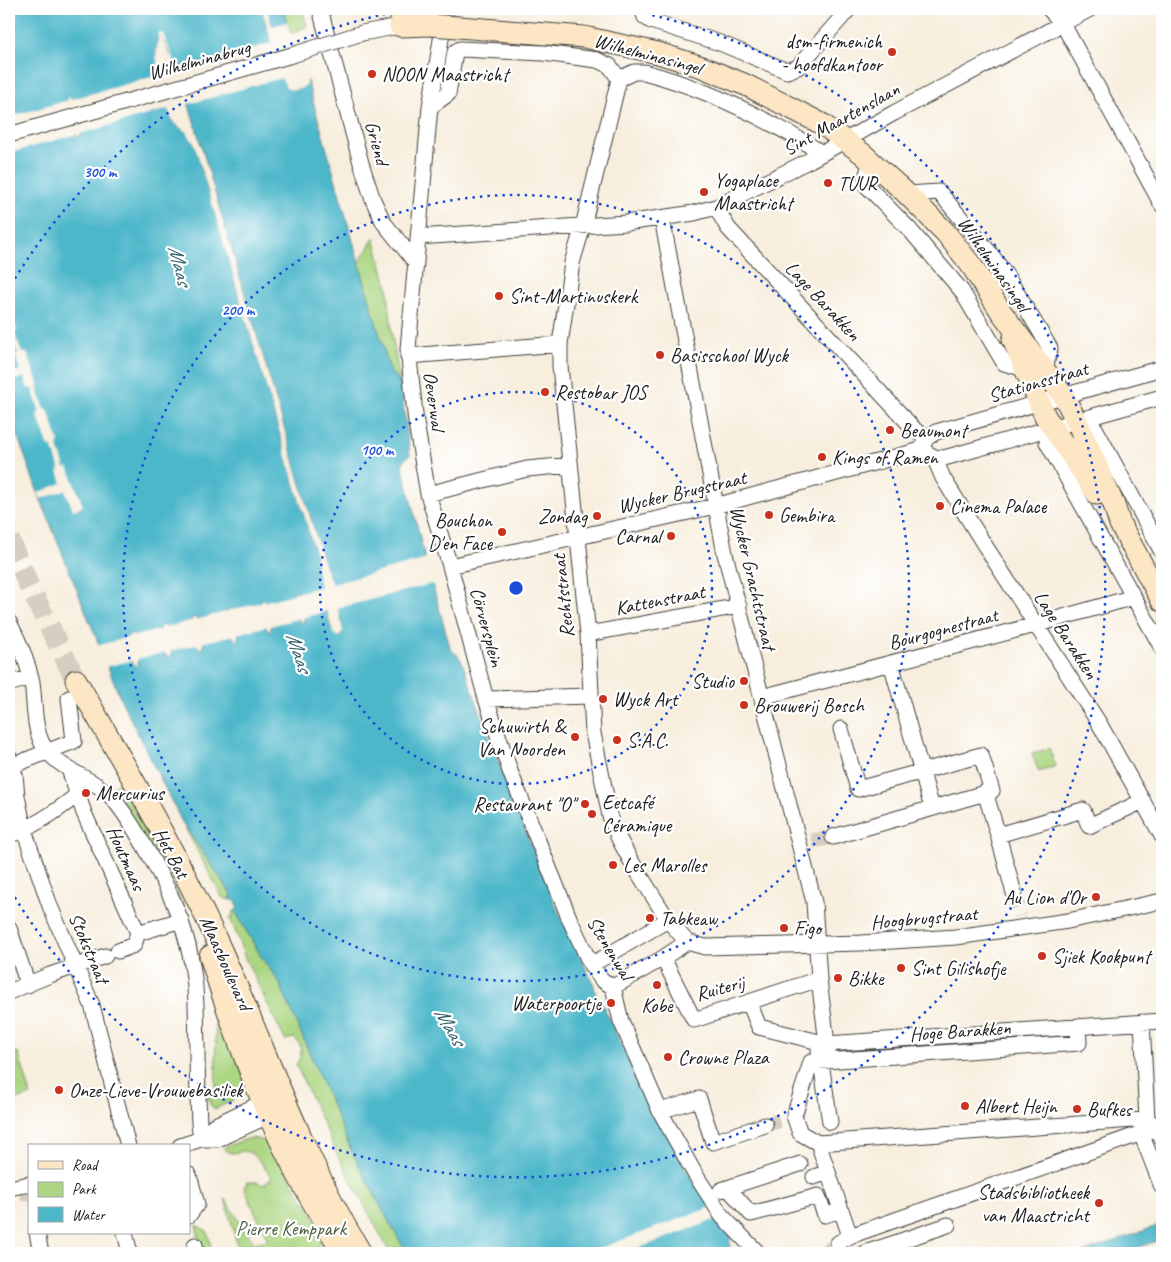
<svg xmlns="http://www.w3.org/2000/svg" width="1171" height="1262" font-family="Caveat,sans-serif">
  <style>
    .green { fill: #acd682; stroke: #64794f }
    .water { fill: #4db7ca; stroke: #346a73; fill-rule: evenodd }
    .pier { fill: #f7eedd; fill-rule: evenodd }
    .lines { fill: none; stroke-linecap: round; stroke-linejoin: round }
    .street-tunnel { stroke: #d6cec0; stroke-width: 15; stroke-dasharray: 15 8; stroke-linecap: butt }
    .secondary-tunnel { stroke: #d6cec0; stroke-width: 21; stroke-dasharray: 21 11; stroke-linecap: butt }
    .street-casing { stroke: #3d3c39; stroke-width: 17 }
    .secondary-casing { stroke: #3d3c39; stroke-width: 23 }
    .street { stroke: #fff; stroke-width: 15 }
    .secondary { stroke: #fce6c4; stroke-width: 21 }
    .street-bridge-casing { stroke: #3d3c39; stroke-width: 17; stroke-linecap: butt }
    .secondary-bridge-casing { stroke: #3d3c39; stroke-width: 23; stroke-linecap: butt }
    .street-bridge { stroke: #fff; stroke-width: 15 }
    .secondary-bridge { stroke: #fce6c4; stroke-width: 21 }
    .ring { fill: none; stroke: #1d4ed8; stroke-width: 2.5; stroke-dasharray: 2.5 5 }
    .poi-dot { fill: #c8321e; stroke: #fff; stroke-width: 2 }
    .labels { text-anchor: middle; dominant-baseline: central; stroke-width: 4.5; stroke-linejoin: round; paint-order: stroke }
    .poi-label { font-size: 20px; fill: #1c1c1c; stroke: #fff; text-anchor: start }
    .street-label { font-size: 20px; fill: #1c1c1c; stroke: #fff }
    .park-label { font-size: 20px; fill: #4e5d40; stroke: #fff }
    .water-label { font-size: 21px; font-style: italic; fill: #32626a; stroke: #fff }
    .centre { fill: #1d4ed8; stroke: #fff; stroke-width: 2.5 }
    .ring-label { font-size: 15px; text-anchor: middle; font-weight: bold; fill: #1d4ed8; stroke: #fff; stroke-width: 4.5; stroke-linejoin: round; paint-order: stroke }
  </style>
  <rect width="100%" height="100%" fill="#fff"/>
  <filter id="ink" filterUnits="userSpaceOnUse"><feTurbulence type="fractalNoise" baseFrequency=".02" numOctaves="2"/><feDisplacementMap in="SourceGraphic" scale="10" xChannelSelector="R" yChannelSelector="G"/><feConvolveMatrix kernelMatrix="1 2 1 2 8 2 1 2 1" color-interpolation-filters="sRGB"/></filter>
  <filter id="wash" filterUnits="userSpaceOnUse"><feTurbulence type="fractalNoise" baseFrequency=".0096" numOctaves="4" result="noise"/><feDisplacementMap in="SourceGraphic" scale="20" xChannelSelector="R" yChannelSelector="G"/><feGaussianBlur stdDeviation="1.12" result="paint"/><feColorMatrix in="noise" values="0 0 0 0 0 0 0 0 0 0 0 0 0 0 0 0 0 1.4 0 .05"/><feComposite in="paint" operator="in"/></filter>
  <g filter="url(#wash)">
    <rect width="100%" height="100%" fill="#f7eedd"/>
    <path class="green" d="M283,9H302L307,26L291,34Z
      M374,238L388,288L392,335L400,382L390,371L359,262Z
      M1049,748L1056,766L1039,772L1032,754Z
      M119,783L171,877L187,915L194,938L198,942H192L118,794L112,787Z
      M183,824L232,895L227,900L225,897L223,899Z
      M235,911L262,958L279,982L351,1150L390,1224L407,1253H390L337,1154L296,1065C302,1056 304,1046 294,1038L285,1040L245,958L230,917H234L232,913Z
      M207,958L246,1087L240,1089L232,1101L215,1109L210,1105V1100L202,1099L203,1098L216,1097L215,1003L206,965L197,966L196,961Z
      M18,1052L31,1095L13,1101L9,1090V1063H12L16,1068L18,1067L15,1058L9,1060V1057L14,1056L13,1054L9,1055Z
      M251,1138C260,1139 266,1141 272,1148L336,1253H329L321,1243L318,1245L323,1253H219L238,1248L225,1199L254,1243L268,1240L244,1188L247,1182H258L263,1185L272,1178C266,1171 258,1155 248,1152C239,1149 231,1158 223,1148L241,1141Z
      M196,1225L207,1231L213,1253H202Z"/>
    <path class="water" d="M9,9H262L282,77L287,87L297,90L306,85L307,80L390,371L400,382L410,455L406,458L402,464L426,562L451,650L458,655L462,662L503,775L557,909L594,985L596,996L603,1005L640,1084L689,1174L730,1235V1249L734,1253H407L390,1224L351,1150L279,982L262,958L235,911C239,907 238,903 234,900H229L232,895L183,824L122,702L38,493L9,412ZM159,32L177,70L193,118L323,561L332,584L342,626L343,631L339,637L331,628L316,568V555L194,143L186,132L173,122L156,56ZM68,96C77,103 83,123 81,135L79,137C72,132 64,104 68,96ZM294,591L298,592L305,616L302,624C296,617 289,600 294,591ZM263,599C271,605 273,623 270,633L265,626L260,602ZM228,609H232L233,611L239,634L237,642C230,635 223,618 228,609ZM194,617L198,620L204,642L202,650L196,644L191,621L192,619ZM164,625L166,628L172,651L170,659L164,653L159,630L160,626ZM129,634H131L134,636L139,659L137,667L132,661L127,638Z
      M267,9H283L287,22L272,27Z
      M1162,1224V1239L1122,1253H1082Z"/>
    <path class="pier" d="M262,9H267L272,26L287,22L288,24L271,29L284,77L289,86L293,88L299,87L303,84L305,77L306,85L300,89L293,90L287,88L281,78L188,104L323,561L332,584L428,559L435,583L338,608L343,631L339,637L333,633L327,611L302,618L296,593L320,587L316,568V555L194,143L186,132L173,122L168,109L79,134L72,104L69,100L159,75L156,56L159,32L163,34L178,70L272,43ZM160,35L169,52L190,119L269,388L196,142L188,131L175,120L171,108L158,56ZM319,555L329,584L335,609L340,627L338,634L335,632L334,628L323,586L318,568Z
      M69,100L78,134L9,153V117Z
      M9,309L17,331L14,333L22,353H27L39,386L37,387L45,410H48L59,443L57,444L65,468L68,467L83,506L73,510L65,490L41,499L38,493L62,483L58,471L60,470L52,446L49,447L37,414L40,412L32,388L28,389L24,377L9,382V374L20,370L15,354L18,353L10,333H9Z
      M294,594L300,618L270,626L264,602Z
      M262,602L268,626L236,634L230,611L229,613L234,635L201,643L196,620Z
      M194,620L199,644L170,651L164,628Z
      M162,629L167,652L137,659L131,637Z
      M129,637L134,660L105,667L97,646Z
      M712,1207L720,1218L625,1253H587Z"/>
  </g>
  <g filter="url(#ink)">
    <g class="lines">
      <path class="street-tunnel" d="M812,841L833,837
        M1014,893L1020,916
        M765,1125L791,1117
        M27,1192L29,1200
        M824,1253L838,1243"/>
      <path class="secondary-tunnel" d="M9,539L29,586L76,680"/>
      <g class="street-casing">
        <path id="street" d="M320,9L361,163L373,200L384,223L416,263
          M446,9L430,107L408,349L416,423L428,494L450,566L486,699L511,774L570,920L591,965L602,980L613,987L621,1021L660,1111L672,1133L695,1174L722,1216L758,1253
          M642,9L645,17L651,21L720,43L787,71L798,67L849,9
          M1049,9L1062,23L1070,37L1162,205
          M362,33L400,26
          M619,79L583,226L572,263L560,344V366L588,634L593,733L610,816L618,837L631,861L668,920L687,942L705,947L861,943L956,937L1068,921L1162,901
          M619,79L634,72H644C708,89 766,118 822,153
          M430,107L448,94L455,52L460,49L543,53L597,60L610,66L619,79
          M9,135L292,55
          M871,161L866,177L867,186L910,230L961,290L1004,363L1025,369
          M907,194L939,192L990,253L1008,278L1050,348L1045,369
          M716,207L728,228L915,430L926,438
          M662,218L725,554L814,902L819,979L829,1060
          M418,237L626,223L694,213L716,207L810,160L894,113L1090,9
          M408,356L560,344
          M1077,422L1095,428L1162,552
          M1053,429L1047,442L1162,648
          M923,446L926,438L936,432L1162,368
          M927,453L934,457L944,458L1162,397
          M934,457L943,478L982,541L1099,723L1162,836
          M428,494L527,469L570,465
          M450,566L715,506L921,450
          M9,622C19,641 27,660 32,682C35,702 33,727 43,745C59,772 95,777 114,800C128,817 139,836 149,854C173,897 188,930 194,978C197,1001 196,1024 197,1047C197,1072 198,1097 199,1123L201,1139
          M588,634L739,606
          M891,663L932,808
          M9,684L31,677
          M762,697L1035,625L1134,597
          M486,699L591,696
          M9,757L15,775L17,796L24,830L50,906L92,1005L128,1146
          M9,767L74,741L69,698
          M69,769L84,813L138,933
          M985,792L998,835L1083,810L1089,826L1143,801
          M9,835C34,827 56,812 77,795
          M998,835L1014,893
          M833,837L992,791L981,755L858,789L841,729
          M9,928L28,985
          M138,933L181,920
          M118,951L134,945L138,933
          M663,958L694,1020L819,979
          M591,965L668,920
          M613,987L663,958L687,942
          M9,992L50,975L105,956
          M749,1002L759,1027L827,1044L1162,1021
          M1142,1022L1147,1119L1141,1133L1162,1187
          M1078,1026L1079,1043L811,1062L794,1116L800,1133L818,1143L1147,1119L1157,1127L1161,1137
          M819,1050L830,1122
          M660,1111L699,1099L713,1142L765,1125
          M201,1139L213,1126L270,1099
          M818,1143L850,1236
          M180,1146L201,1139H218L268,1116L274,1108
          M189,1175L197,1204L189,1215
          M814,1177L828,1172
          M9,1188L29,1184
          M728,1188L751,1214L818,1196L825,1215L841,1210
          M721,1190L800,1164
          M37,1233L41,1253
          M125,1233L130,1253
          M838,1243L850,1236L1162,1126
          M195,1245L196,1253
          M865,1253L948,1225"/>
      </g>
      <g class="secondary-casing">
        <path id="secondary" d="M403,9L400,26L430,25
          M458,27L584,37L658,53L702,67L746,85L822,124L863,154L907,194L945,232L971,265L1002,313L1063,395L1077,422L1114,505L1120,524L1162,601
          M1013,340L1045,416L1097,494
          M76,680C127,769 180,858 222,952C267,1053 304,1159 361,1253
          M210,956C243,1063 282,1160 344,1253"/>
      </g>
      <use href="#street" class="street"/>
      <use href="#secondary" class="secondary"/>
      <g class="street-bridge-casing">
        <path id="street-bridge" d="M292,55L362,33"/>
      </g>
      <g class="secondary-bridge-casing">
        <path id="secondary-bridge" d="M430,25L458,27"/>
      </g>
      <use href="#street-bridge" class="street-bridge"/>
      <use href="#secondary-bridge" class="secondary-bridge"/>
    </g>
  </g>
  <g class="ring">
    <circle cx="516" cy="588" r="196"/>
    <circle cx="516" cy="588" r="393"/>
    <path d="M11 285A589 589 0 0 1 409 9M623 9A589 589 0 1 1 11 891"/>
  </g>
  <g class="poi-dot">
    <circle cx="892" cy="52" r="5"/>
    <circle cx="372" cy="74" r="5"/>
    <circle cx="828" cy="183" r="5"/>
    <circle cx="704" cy="192" r="5"/>
    <circle cx="499" cy="296" r="5"/>
    <circle cx="660" cy="355" r="5"/>
    <circle cx="545" cy="392" r="5"/>
    <circle cx="890" cy="430" r="5"/>
    <circle cx="822" cy="457" r="5"/>
    <circle cx="940" cy="506" r="5"/>
    <circle cx="769" cy="515" r="5"/>
    <circle cx="597" cy="516" r="5"/>
    <circle cx="502" cy="532" r="5"/>
    <circle cx="671" cy="536" r="5"/>
    <circle cx="744" cy="681" r="5"/>
    <circle cx="603" cy="699" r="5"/>
    <circle cx="744" cy="705" r="5"/>
    <circle cx="575" cy="737" r="5"/>
    <circle cx="617" cy="740" r="5"/>
    <circle cx="86" cy="793" r="5"/>
    <circle cx="585" cy="804" r="5"/>
    <circle cx="592" cy="814" r="5"/>
    <circle cx="613" cy="865" r="5"/>
    <circle cx="1096" cy="897" r="5"/>
    <circle cx="650" cy="918" r="5"/>
    <circle cx="784" cy="928" r="5"/>
    <circle cx="1042" cy="956" r="5"/>
    <circle cx="901" cy="968" r="5"/>
    <circle cx="838" cy="978" r="5"/>
    <circle cx="657" cy="985" r="5"/>
    <circle cx="611" cy="1003" r="5"/>
    <circle cx="668" cy="1057" r="5"/>
    <circle cx="59" cy="1090" r="5"/>
    <circle cx="965" cy="1106" r="5"/>
    <circle cx="1077" cy="1109" r="5"/>
    <circle cx="1099" cy="1203" r="5"/>
  </g>
  <g class="labels">
    <g class="poi-label">
      <text x="882" y="41" text-anchor="end">dsm-firmenich<tspan x="882" dy="23">- hoofdkantoor</tspan></text>
      <text x="382" y="74">NOON Maastricht</text>
      <text x="714" y="180">Yogaplace<tspan x="714" dy="23">Maastricht</tspan></text>
      <text x="838" y="183">TUUR</text>
      <text x="509" y="296">Sint-Martinuskerk</text>
      <text x="670" y="355">Basisschool Wyck</text>
      <text x="555" y="392">Restobar JOS</text>
      <text x="900" y="430">Beaumont</text>
      <text x="832" y="457">Kings of Ramen</text>
      <text x="950" y="506">Cinema Palace</text>
      <text x="779" y="515">Gembira</text>
      <text x="587" y="516" text-anchor="end">Zondag</text>
      <text x="492" y="520" text-anchor="end">Bouchon<tspan x="492" dy="23">D'en Face</tspan></text>
      <text x="661" y="536" text-anchor="end">Carnal</text>
      <text x="734" y="681" text-anchor="end">Studio</text>
      <text x="613" y="699">Wyck Art</text>
      <text x="754" y="705">Brouwerij Bosch</text>
      <text x="565" y="726" text-anchor="end">Schuwirth &amp;<tspan x="565" dy="23">Van Noorden</tspan></text>
      <text x="627" y="740">S.A.C.</text>
      <text x="96" y="793">Mercurius</text>
      <text x="602" y="802">Eetcafé<tspan x="602" dy="23">Céramique</tspan></text>
      <text x="575" y="804" text-anchor="end">Restaurant "O"</text>
      <text x="623" y="865">Les Marolles</text>
      <text x="1086" y="897" text-anchor="end">Au Lion d'Or</text>
      <text x="660" y="918">Tabkeaw</text>
      <text x="794" y="928">Figo</text>
      <text x="1052" y="956">Sjiek Kookpunt</text>
      <text x="911" y="968">Sint Gilishofje</text>
      <text x="848" y="978">Bikke</text>
      <text x="601" y="1003" text-anchor="end">Waterpoortje</text>
      <text x="657" y="1005" text-anchor="middle">Kobe</text>
      <text x="678" y="1057">Crowne Plaza</text>
      <text x="69" y="1090">Onze-Lieve-Vrouwebasiliek</text>
      <text x="975" y="1106">Albert Heijn</text>
      <text x="1087" y="1109">Bufkes</text>
      <text x="1089" y="1192" text-anchor="end">Stadsbibliotheek<tspan x="1089" dy="23">van Maastricht</tspan></text>
    </g>
    <g class="street-label">
      <text transform="translate(648 54) rotate(15)">Wilhelminasingel</text>
      <text transform="translate(199 60) rotate(-15)">Wilhelminabrug</text>
      <text transform="translate(841 119) rotate(-29)">Sint Maartenslaan</text>
      <text transform="translate(377 143) rotate(75)">Griend</text>
      <text transform="translate(994 264) rotate(55)">Wilhelminasingel</text>
      <text transform="translate(823 301) rotate(47)">Lage Barakken</text>
      <text transform="translate(1038 382) rotate(-16)">Stationsstraat</text>
      <text transform="translate(434 401) rotate(82)">Oeverwal</text>
      <text transform="translate(682 492) rotate(-13)">Wycker Brugstraat</text>
      <text transform="translate(753 578) rotate(77)">Wycker Grachtstraat</text>
      <text transform="translate(563 596) rotate(-96)">Rechtstraat</text>
      <text transform="translate(660 600) rotate(-11)">Kattenstraat</text>
      <text transform="translate(487 627) rotate(75)">Cörversplein</text>
      <text transform="translate(943 629) rotate(-15)">Bourgognestraat</text>
      <text transform="translate(1066 635) rotate(57)">Lage Barakken</text>
      <text transform="translate(171 853) rotate(61)">Het Bat</text>
      <text transform="translate(126 858) rotate(66)">Houtmaas</text>
      <text transform="translate(924 918) rotate(-5)">Hoogbrugstraat</text>
      <text transform="translate(89 948) rotate(67)">Stokstraat</text>
      <text transform="translate(610 948) rotate(59)">Stenenwal</text>
      <text transform="translate(226 963) rotate(66)">Maasboulevard</text>
      <text transform="translate(720 988) rotate(-15)">Ruiterij</text>
      <text transform="translate(960 1031) rotate(-4)">Hoge Barakken</text>
    </g>
    <g class="park-label">
      <text x="291" y="1228">Pierre Kemppark</text>
    </g>
    <g class="water-label">
      <text transform="translate(180 265) rotate(75)">Maas</text>
      <text transform="translate(299 652) rotate(71)">Maas</text>
      <text transform="translate(450 1026) rotate(59)">Maas</text>
    </g>
  </g>
  <circle cx="516" cy="588" r="8" class="centre"/>
  <g class="ring-label">
    <text x="100" y="177">300 m</text>
    <text x="238" y="315">200 m</text>
    <text x="377" y="455">100 m</text>
  </g>
  <rect width="1171" height="1262" fill="none" stroke="#fff" stroke-width="30"/>
  <rect x="28" y="1144" width="162" height="90" fill="#ffffff" stroke="#a4a4a4"/>
  <rect x="38" y="1161" width="25" height="8" fill="#fce6c4" stroke="#a4a4a4"/>
  <text x="72" y="1170" font-size="15" fill="#1c1c1c">Road</text>
  <rect x="38" y="1182" width="25" height="15" fill="#acd682" stroke="#a4a4a4"/>
  <text x="72" y="1194" font-size="15" fill="#1c1c1c">Park</text>
  <rect x="38" y="1207" width="25" height="15" fill="#4db7ca" stroke="#a4a4a4"/>
  <text x="72" y="1220" font-size="15" fill="#1c1c1c">Water</text>
</svg>
